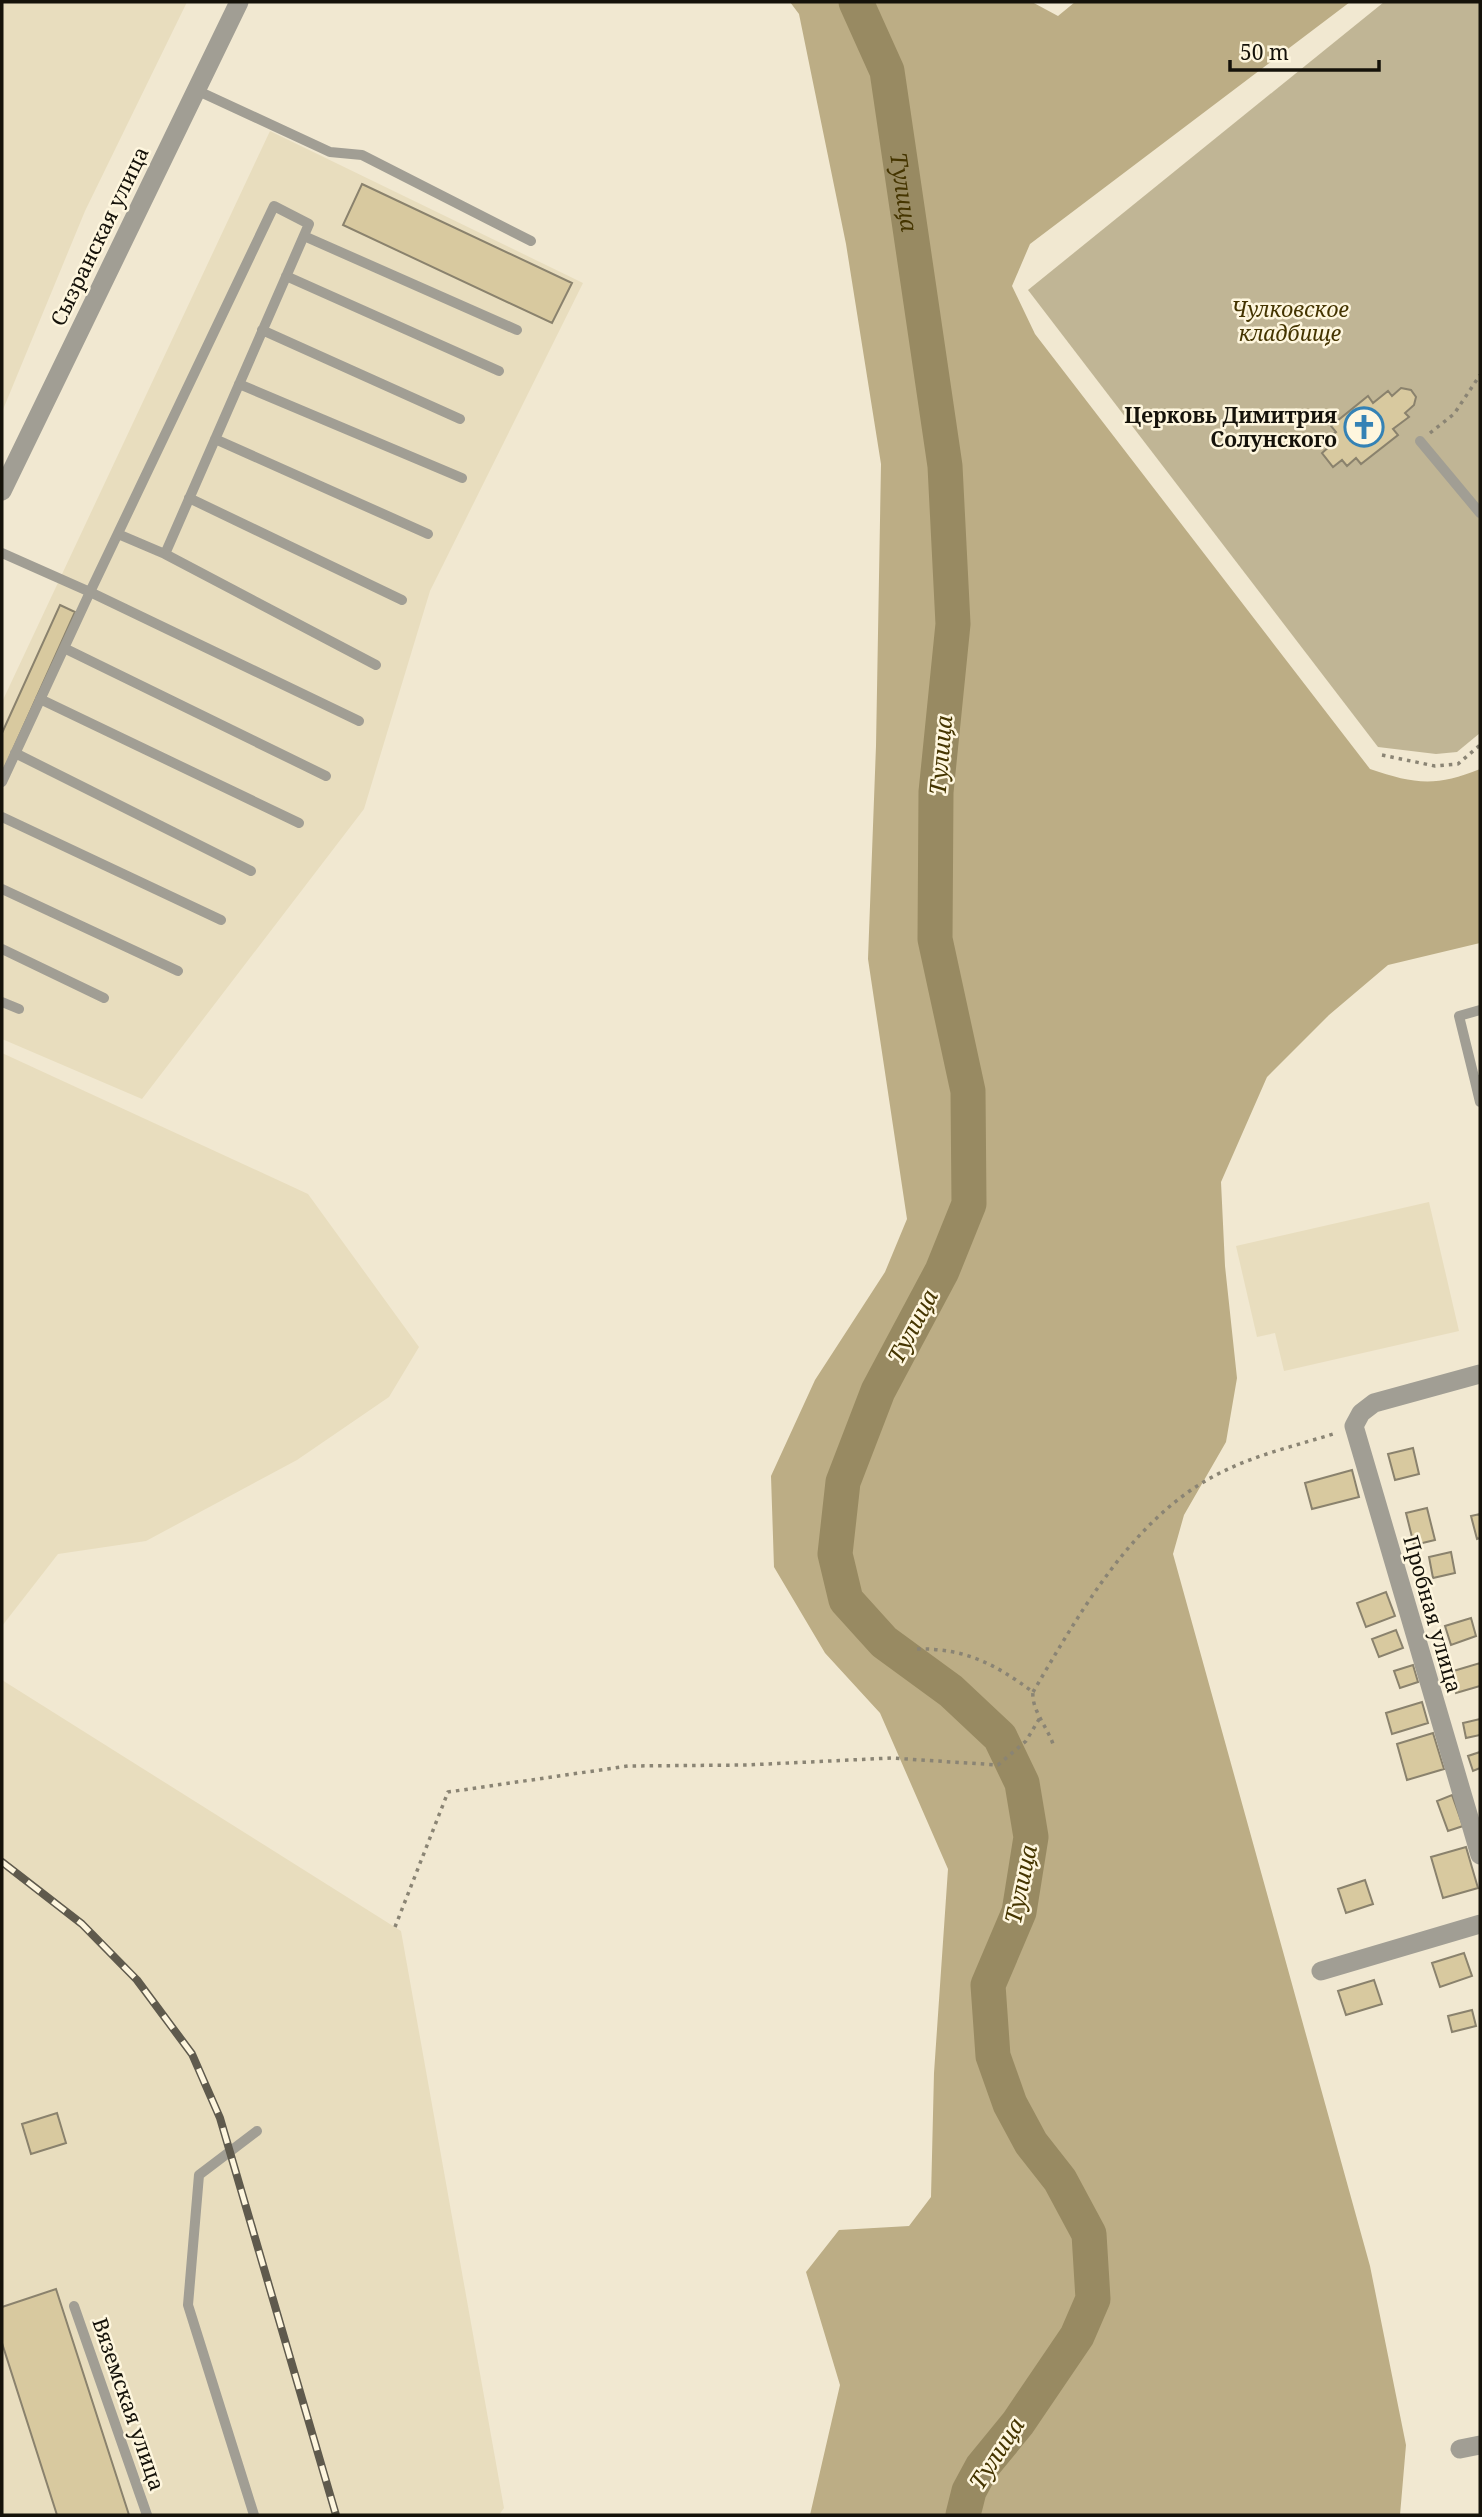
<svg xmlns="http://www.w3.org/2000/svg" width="1482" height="2517" font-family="'Noto Serif',serif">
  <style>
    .built { fill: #e8ddbe }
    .green { fill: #c0b595 }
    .forest { fill: #bcad85 }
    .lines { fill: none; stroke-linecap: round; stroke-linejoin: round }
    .river { stroke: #988a62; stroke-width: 35 }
    .building { fill: #d8c99f; stroke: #8a826d; stroke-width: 2 }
    .path { stroke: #8a8474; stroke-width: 3.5; stroke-dasharray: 3.5 5; stroke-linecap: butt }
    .service { stroke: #a19e94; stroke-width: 10 }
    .minor { stroke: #a19e94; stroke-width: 19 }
    .rail-casing { stroke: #5f5a4d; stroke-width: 8 }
    .rail { stroke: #fef6de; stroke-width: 5; stroke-dasharray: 16; stroke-linecap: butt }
    .labels { text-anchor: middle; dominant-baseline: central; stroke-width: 5; stroke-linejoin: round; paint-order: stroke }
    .street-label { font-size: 21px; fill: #15120a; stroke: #fef6de }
    .park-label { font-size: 21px; font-style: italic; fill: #443400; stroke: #fef6de }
    .poi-label { font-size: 21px; font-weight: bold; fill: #15120a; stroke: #fef6de; text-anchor: end }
    .water-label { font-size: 23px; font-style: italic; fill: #453500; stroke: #fef6de }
  </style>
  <rect width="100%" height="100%" fill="#f1e8d1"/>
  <path class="built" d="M2,2H187L85,211L2,412Z
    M270,131L583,283L430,591L364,809L142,1099L2,1039V702Z
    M2,1053L308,1194L419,1347L389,1397L297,1460L146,1541L58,1554L2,1626Z
    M1429,1202L1459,1331L1284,1371L1275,1333L1257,1337L1236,1246Z
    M2,1680L401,1931L504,2508L499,2515H2Z"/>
  <path class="green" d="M1384,2H1480V733L1457,752L1436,754L1378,747L1028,290Z"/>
  <path class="forest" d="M790,2H1032L1058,16L1075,2H1350L1030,244L1012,286L1035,334L1370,769C1414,784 1436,787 1480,769V943L1388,965L1329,1015L1267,1077L1221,1182L1225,1266L1237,1378L1226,1442L1184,1515L1173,1554L1370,2266L1406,2445L1400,2515H810L840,2385L806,2272L839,2230L909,2226L931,2197L934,2073L948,1869L880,1713L825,1653L774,1567L771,1476L815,1380L885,1272L907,1219L868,959L876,746L881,464L846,244L799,14Z"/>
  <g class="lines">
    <path class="river" id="s1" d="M856,2L887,71L945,466L953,624L936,792L935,939L968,1091L969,1204L942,1271L878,1391L843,1482L835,1554L846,1600L884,1642L951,1691L1000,1737L1022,1783L1031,1837L1019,1912L988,1985L993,2056L1010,2104L1031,2143L1060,2180L1089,2234L1093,2299L1077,2336L1018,2423L982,2467L969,2491L963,2515"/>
  </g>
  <path class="building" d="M362,184L572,283L552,323L343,225Z
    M1401,388L1411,390L1416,397L1414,405L1405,413L1409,417L1393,429L1398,435L1361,464L1356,458L1347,466L1342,460L1333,467L1322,453L1331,445L1327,439L1336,432L1331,426L1368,396L1373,403L1388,391L1392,396Z
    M60,605L75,612L2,774V733Z
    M1413,1448L1419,1474L1395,1480L1388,1454Z
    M1352,1470L1359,1497L1312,1509L1305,1483Z
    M1427,1508L1435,1540L1414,1545L1406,1513Z
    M1480,1514V1538L1477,1539L1471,1516Z
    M1451,1552L1455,1573L1433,1578L1429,1557Z
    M1386,1592L1395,1616L1366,1627L1357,1603Z
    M1471,1618L1476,1636L1451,1645L1445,1626Z
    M1396,1630L1403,1648L1379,1657L1372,1639Z
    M1480,1663V1686L1456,1693L1450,1672Z
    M1413,1665L1418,1682L1400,1688L1394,1671Z
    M1422,1702L1428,1723L1392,1734L1386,1713Z
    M1480,1719V1735L1466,1738L1463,1723Z
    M1433,1733L1444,1769L1407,1780L1397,1744Z
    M1480,1752V1768L1473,1771L1468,1756Z
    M1452,1795L1463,1826L1448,1831L1437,1801Z
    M1466,1847L1478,1888L1443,1898L1431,1857Z
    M1365,1880L1373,1904L1346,1913L1338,1889Z
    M1464,1953L1472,1976L1440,1987L1432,1963Z
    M1374,1980L1382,2004L1346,2015L1338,1991Z
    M1472,2010L1476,2026L1452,2032L1448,2016Z
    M57,2113L66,2143L31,2154L22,2124Z
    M56,2289L129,2515H57L2,2343V2307Z"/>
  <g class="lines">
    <path class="path" d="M1430,433L1454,414L1480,375
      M1382,755L1435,766L1458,764L1480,745
      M917,1649C965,1648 995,1664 1033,1692C1031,1710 1049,1729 1054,1747
      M1033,1692C1081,1611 1135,1513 1224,1471C1258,1454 1299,1445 1336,1433
      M395,1927L448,1792L628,1766L747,1765L891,1758L998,1765L1026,1741L1041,1716"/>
    <path class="service" d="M196,90L330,152L362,155L531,241
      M304,236L517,330
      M286,276L499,371
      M262,330L460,419
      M239,384L462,478
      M215,439L428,534
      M1420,441L1480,513
      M189,498L402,600
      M2,553L90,592L274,206L309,224L165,554L118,534
      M165,554L376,665
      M64,648L326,776
      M40,699L299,823
      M15,753L251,871
      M2,782L90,592L359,721
      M2,817L221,920
      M2,889L178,971
      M2,949L104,998
      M2,1002L19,1009
      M1479,1080L1475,1081L1480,1102
      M1475,1081L1459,1016L1480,1010
      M74,2306L147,2515
      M254,2515L188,2305L199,2175L257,2131"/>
    <path class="minor" d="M2,491L239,2
      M1480,1374L1374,1403L1361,1413L1354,1426L1480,1855
      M1321,1971L1480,1924
      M1460,2449L1480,2445"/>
    <g class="rail-casing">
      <path id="rail" d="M2,1862L82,1924L137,1980L192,2054L220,2118L336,2515"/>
    </g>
    <use href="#rail" class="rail"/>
  </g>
  <defs>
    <g id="church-ring" transform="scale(2.0125)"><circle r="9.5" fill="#fef6de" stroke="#3482b5" stroke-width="1.5"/><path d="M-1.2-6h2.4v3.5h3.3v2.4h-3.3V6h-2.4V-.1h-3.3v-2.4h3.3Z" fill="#3482b5"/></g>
  </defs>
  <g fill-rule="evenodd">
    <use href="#church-ring" x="1364" y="427"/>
  </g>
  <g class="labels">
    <g class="street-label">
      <text transform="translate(99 236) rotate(-64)">Сызранская улица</text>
      <text transform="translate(1433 1614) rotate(74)">Пробная улица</text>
      <text transform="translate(129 2404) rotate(71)">Вяземская улица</text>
    </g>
    <g class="park-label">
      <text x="1290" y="309">Чулковское<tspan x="1290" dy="24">кладбище</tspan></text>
    </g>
    <g class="poi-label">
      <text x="1337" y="415">Церковь Димитрия<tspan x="1337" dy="24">Солунского</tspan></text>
    </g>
    <g class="water-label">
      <text stroke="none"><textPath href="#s1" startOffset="198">Тулица</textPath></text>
      <text transform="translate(940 755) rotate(-85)">Тулица</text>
      <text transform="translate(912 1326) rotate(-62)">Тулица</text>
      <text transform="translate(1020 1884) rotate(-78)">Тулица</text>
      <text transform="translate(996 2453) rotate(-57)">Тулица</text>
    </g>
  </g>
  <rect width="1482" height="2517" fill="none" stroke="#15120a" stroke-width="7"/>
  <path d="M1230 60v10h149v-10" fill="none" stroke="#15120a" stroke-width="3.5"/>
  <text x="1240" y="60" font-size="21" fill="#15120a" stroke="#fef6de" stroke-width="5" paint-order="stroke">50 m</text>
</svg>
